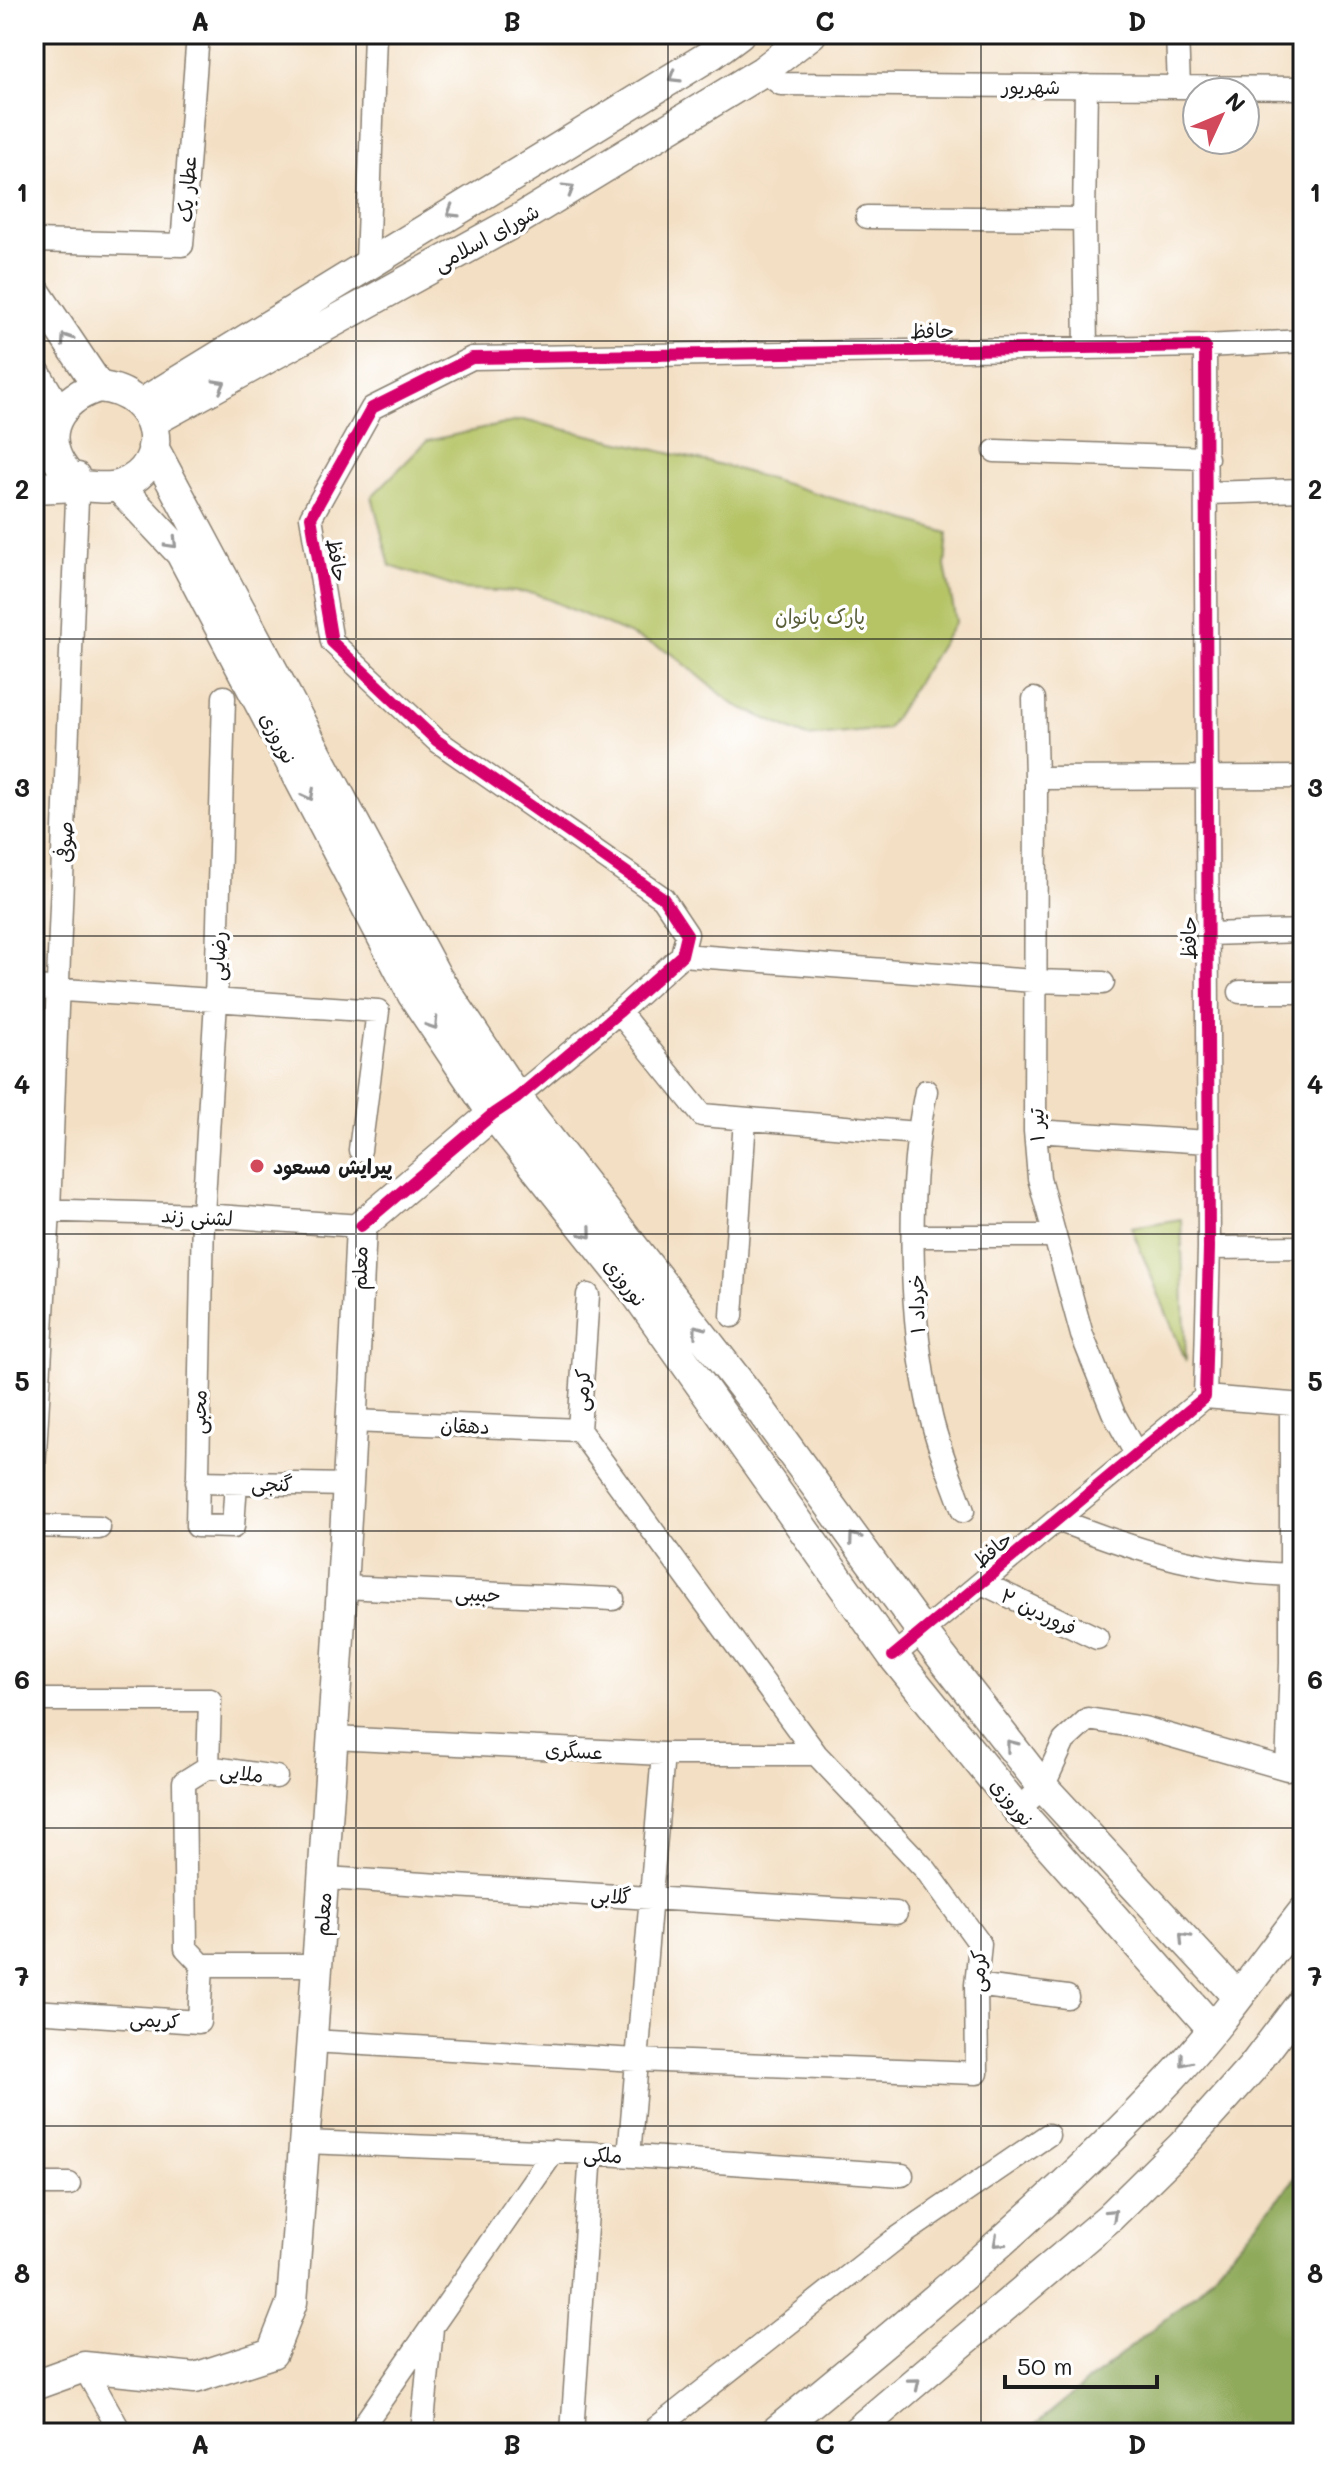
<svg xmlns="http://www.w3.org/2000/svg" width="1337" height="2467" font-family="Mali,'Playpen Sans Arabic',sans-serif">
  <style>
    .green { fill: #b6c466; stroke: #697041; stroke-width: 2 }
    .forest { fill: #90aa5b; stroke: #56633c; stroke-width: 2 }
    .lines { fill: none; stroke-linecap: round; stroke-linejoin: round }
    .street-casing { stroke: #887e70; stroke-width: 25 }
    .secondary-casing { stroke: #887e70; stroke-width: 33 }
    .street { stroke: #fff; stroke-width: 22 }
    .secondary { stroke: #fff; stroke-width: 30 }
    .cycleway-casing { stroke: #fff; stroke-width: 17 }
    .cycleway { stroke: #d6006c; stroke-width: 12 }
    .oneway { stroke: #999 }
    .grid { fill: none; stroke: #1c1c1c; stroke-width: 2; stroke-opacity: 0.55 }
    .poi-dot { fill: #d1495b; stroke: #fff; stroke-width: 3 }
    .labels { text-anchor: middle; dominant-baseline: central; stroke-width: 7; stroke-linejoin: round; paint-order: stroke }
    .street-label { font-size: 20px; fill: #1c1c1c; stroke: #fff }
    .park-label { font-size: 20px; fill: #5a5f3a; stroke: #fff }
    .poi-label { font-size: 20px; font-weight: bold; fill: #1c1c1c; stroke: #fff; text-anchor: start }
    .neatline { fill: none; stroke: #1c1c1c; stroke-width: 3 }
    .grid-label { font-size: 26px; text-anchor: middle; font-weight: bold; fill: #1c1c1c }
  </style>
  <rect width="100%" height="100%" fill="#fff"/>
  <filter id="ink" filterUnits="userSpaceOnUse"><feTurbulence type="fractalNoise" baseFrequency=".0125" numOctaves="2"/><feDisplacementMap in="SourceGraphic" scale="16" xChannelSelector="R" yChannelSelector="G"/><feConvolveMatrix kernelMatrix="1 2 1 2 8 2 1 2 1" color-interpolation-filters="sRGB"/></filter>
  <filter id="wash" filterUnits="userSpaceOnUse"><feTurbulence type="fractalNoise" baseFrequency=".006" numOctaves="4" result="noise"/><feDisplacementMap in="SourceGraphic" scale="32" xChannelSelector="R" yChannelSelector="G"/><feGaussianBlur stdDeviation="1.8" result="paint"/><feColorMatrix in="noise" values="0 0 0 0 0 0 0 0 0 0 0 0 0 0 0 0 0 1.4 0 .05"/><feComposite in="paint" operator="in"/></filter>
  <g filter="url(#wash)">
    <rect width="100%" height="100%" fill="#f3dfc3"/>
    <path class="green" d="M523,420L726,466L948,533L945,566L956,621L887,729L807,737L733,704L670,652L534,593L462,589L390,566L372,496L427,441Z
      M1181,1219L1186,1361L1131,1227Z"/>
    <path class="forest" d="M1303,2169V2433H1025L1197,2293Z"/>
  </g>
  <g filter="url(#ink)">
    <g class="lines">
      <g class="street-casing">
        <path id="street" d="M1177,34L1179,87
          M763,71L781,84L1303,88
          M1086,86L1084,219L1086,348
          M867,217L1084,219
          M34,241L182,245L198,34
          M367,264L375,34
          M1205,346L1303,341
          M995,451L1207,458
          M1207,493L1303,490
          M224,697L216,1001L203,1215L197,1526L233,1527L236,1482
          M1034,699L1036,778L1035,1131L1039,1178L1082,1335L1113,1412L1136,1454
          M1036,778L1303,777
          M1208,934L1303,931
          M682,955L1034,981L1103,983
          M34,988L378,1011L360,1150
          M1240,992H1303
          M619,1012L702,1115L917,1133
          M926,1091C906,1188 909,1316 930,1412C937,1446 952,1479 963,1511
          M504,1107L619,1012L682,955L687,934L663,898L436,740L332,642L311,517L372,408L472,358L1205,346L1209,1248L1205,1397L893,1656
          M1035,1131L1208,1142
          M34,1210L203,1215L361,1226
          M914,1236H1055
          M1209,1248L1303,1247
          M732,1316L745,1119
          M1205,1397L1303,1405
          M352,1421L579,1430
          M34,1470L49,1210L78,474
          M197,1482L348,1485
          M1058,1520C1140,1552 1214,1575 1303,1575
          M34,1526L99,1528
          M982,1583L1097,1638
          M342,1587L613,1599
          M34,1700H210L208,1767L184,1782L186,1948L202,1965
          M333,1738L663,1754H816
          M208,1767L276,1777
          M1018,1810L1043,1787L1064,1741L1088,1719L1144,1728L1287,1769L1291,1663V1405
          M325,1878L896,1913
          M976,1985L1067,1997
          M34,2011L199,2022L202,1965H318
          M312,2041L637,2060L977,2073L976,1985L980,1944L926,1870L816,1754L579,1430L588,1295
          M304,2142L591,2153L902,2175
          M629,2156L663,1754
          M34,2184H69
          M84,2367L121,2433
          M358,2433L554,2151
          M422,2433L432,2328
          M572,2433L591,2153
          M650,2433L893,2241L1048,2135"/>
      </g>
      <g class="secondary-casing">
        <path id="secondary" d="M34,290L99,387
          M34,371L59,414
          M99,387C160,392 175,465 121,485C107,490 92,486 77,486C71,478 63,470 58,460C41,425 66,396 99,387Z
          M141,404L712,54L739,34
          M151,422L518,220L763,71L811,34
          M153,447L437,978L517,1098L759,1408L923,1633L1043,1787L1237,1996
          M118,486L181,553L413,995L493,1114L635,1292L893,1656L1018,1810L1212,2028
          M34,488L77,486
          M34,2385L84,2367L195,2378L272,2353L292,2302C320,1944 345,1585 361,1226L493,1114
          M774,2433C911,2321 1050,2207 1171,2078C1219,2027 1260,1967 1303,1912
          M855,2433L1110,2217L1182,2146L1252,2068L1303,2001"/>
      </g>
      <use href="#street" class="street"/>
      <use href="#secondary" class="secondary"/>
      <g class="cycleway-casing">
        <path id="cycleway" d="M361,1226L493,1114L517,1098L619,1012L682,955L687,934L663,898L436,740L332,642L311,517L372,408L472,358L1205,346L1209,1248L1205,1397L893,1656"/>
      </g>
      <use href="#cycleway" class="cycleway"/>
    </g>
    <defs><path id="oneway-chevron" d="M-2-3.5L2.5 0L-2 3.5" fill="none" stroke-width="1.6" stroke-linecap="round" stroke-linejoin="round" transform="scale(2)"/></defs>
    <g class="oneway">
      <use href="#oneway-chevron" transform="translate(674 77) rotate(149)"/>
      <use href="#oneway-chevron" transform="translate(569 189) rotate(-31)"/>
      <use href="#oneway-chevron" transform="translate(452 212) rotate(149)"/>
      <use href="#oneway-chevron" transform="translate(66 339) rotate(-124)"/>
      <use href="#oneway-chevron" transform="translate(220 385) rotate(-29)"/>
      <use href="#oneway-chevron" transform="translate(172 543) rotate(46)"/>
      <use href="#oneway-chevron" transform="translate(309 795) rotate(62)"/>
      <use href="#oneway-chevron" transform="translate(433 1024) rotate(57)"/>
      <use href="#oneway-chevron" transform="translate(587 1233) rotate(51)"/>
      <use href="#oneway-chevron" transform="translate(698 1330) rotate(-128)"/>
      <use href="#oneway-chevron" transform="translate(854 1538) rotate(-126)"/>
      <use href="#oneway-chevron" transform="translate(1011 1745) rotate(-128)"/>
      <use href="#oneway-chevron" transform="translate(1184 1938) rotate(-133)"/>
      <use href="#oneway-chevron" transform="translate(1185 2061) rotate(129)"/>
      <use href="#oneway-chevron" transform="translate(1112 2214) rotate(-43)"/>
      <use href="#oneway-chevron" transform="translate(998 2242) rotate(138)"/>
      <use href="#oneway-chevron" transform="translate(915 2383) rotate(-40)"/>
    </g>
  </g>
  <path class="grid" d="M356,34V2433M668,34V2433M981,34V2433M34,341H1303M34,639H1303M34,936H1303M34,1234H1303M34,1531H1303M34,1828H1303M34,2126H1303"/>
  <circle class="poi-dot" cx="257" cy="1166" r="8"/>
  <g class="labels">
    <g class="street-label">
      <text x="1031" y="86">شهریور</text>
      <text transform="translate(186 189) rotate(-86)">عطار یک</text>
      <text transform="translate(486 237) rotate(-29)">شورای اسلامی</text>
      <text transform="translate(932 330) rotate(-1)">حافظ</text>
      <text transform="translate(338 560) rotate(80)">حافظ</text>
      <text transform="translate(279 738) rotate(62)">نوروزی</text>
      <text transform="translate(64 842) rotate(-88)">صوفی</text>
      <text transform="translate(1188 938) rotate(-90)">حافظ</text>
      <text transform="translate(217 956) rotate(-88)">رضایی</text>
      <text transform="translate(1036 1125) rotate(-92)">تیر ۱</text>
      <text transform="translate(197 1216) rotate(3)">لشنی زند</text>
      <text transform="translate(359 1268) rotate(-88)">معلم</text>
      <text transform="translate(626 1282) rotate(52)">نوروزی</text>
      <text transform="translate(916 1304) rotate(-92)">خرداد ۱</text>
      <text transform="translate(581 1390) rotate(-86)">کرمی</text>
      <text transform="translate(198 1412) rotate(-89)">محبی</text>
      <text transform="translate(465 1425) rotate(2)">دهقان</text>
      <text transform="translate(272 1483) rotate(1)">گنجی</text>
      <text transform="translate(992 1549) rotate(-40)">حافظ</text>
      <text transform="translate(478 1593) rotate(3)">حبیبی</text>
      <text transform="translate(1039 1611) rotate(26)">فروردین ۲</text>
      <text transform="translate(574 1750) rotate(3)">عسگری</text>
      <text transform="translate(242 1772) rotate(8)">ملایی</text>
      <text transform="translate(1013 1802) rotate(50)">نوروزی</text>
      <text transform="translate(611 1895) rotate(3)">گلابی</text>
      <text transform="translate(322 1914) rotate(-86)">معلم</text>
      <text transform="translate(977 1971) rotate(-88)">کرمی</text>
      <text transform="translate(155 2019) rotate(4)">کریمی</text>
      <text transform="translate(603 2154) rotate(4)">ملکی</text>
    </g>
    <g class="park-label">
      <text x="820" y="616">پارک بانوان</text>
    </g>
    <g class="poi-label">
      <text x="273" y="1166">پیرایش مسعود</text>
    </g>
  </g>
  <rect width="1337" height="2467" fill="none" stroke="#fff" stroke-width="88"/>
  <g transform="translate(1221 116) rotate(46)"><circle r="38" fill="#ffffff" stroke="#a4a4a4" stroke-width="2"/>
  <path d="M0-6L14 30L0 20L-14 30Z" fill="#d1495b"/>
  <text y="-12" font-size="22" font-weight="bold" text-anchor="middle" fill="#1c1c1c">N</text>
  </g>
  <path d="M1005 2375v12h152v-12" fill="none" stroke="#1c1c1c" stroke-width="4"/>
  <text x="1017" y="2375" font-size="24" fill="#1c1c1c" stroke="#ffffff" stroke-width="6" paint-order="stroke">50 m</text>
  <rect x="44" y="44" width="1249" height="2379" class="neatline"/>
  <g class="grid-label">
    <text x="200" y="31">A</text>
    <text x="512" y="31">B</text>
    <text x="825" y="31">C</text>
    <text x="1137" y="31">D</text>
    <text x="22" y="202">1</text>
    <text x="1315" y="202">1</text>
    <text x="22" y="499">2</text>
    <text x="1315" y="499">2</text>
    <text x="22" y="797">3</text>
    <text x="1315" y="797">3</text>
    <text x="22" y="1094">4</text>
    <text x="1315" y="1094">4</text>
    <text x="22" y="1391">5</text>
    <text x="1315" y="1391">5</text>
    <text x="22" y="1689">6</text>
    <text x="1315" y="1689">6</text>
    <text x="22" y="1986">7</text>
    <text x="1315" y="1986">7</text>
    <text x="22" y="2283">8</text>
    <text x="1315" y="2283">8</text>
    <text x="200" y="2454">A</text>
    <text x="512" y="2454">B</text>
    <text x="825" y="2454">C</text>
    <text x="1137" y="2454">D</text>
  </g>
</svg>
